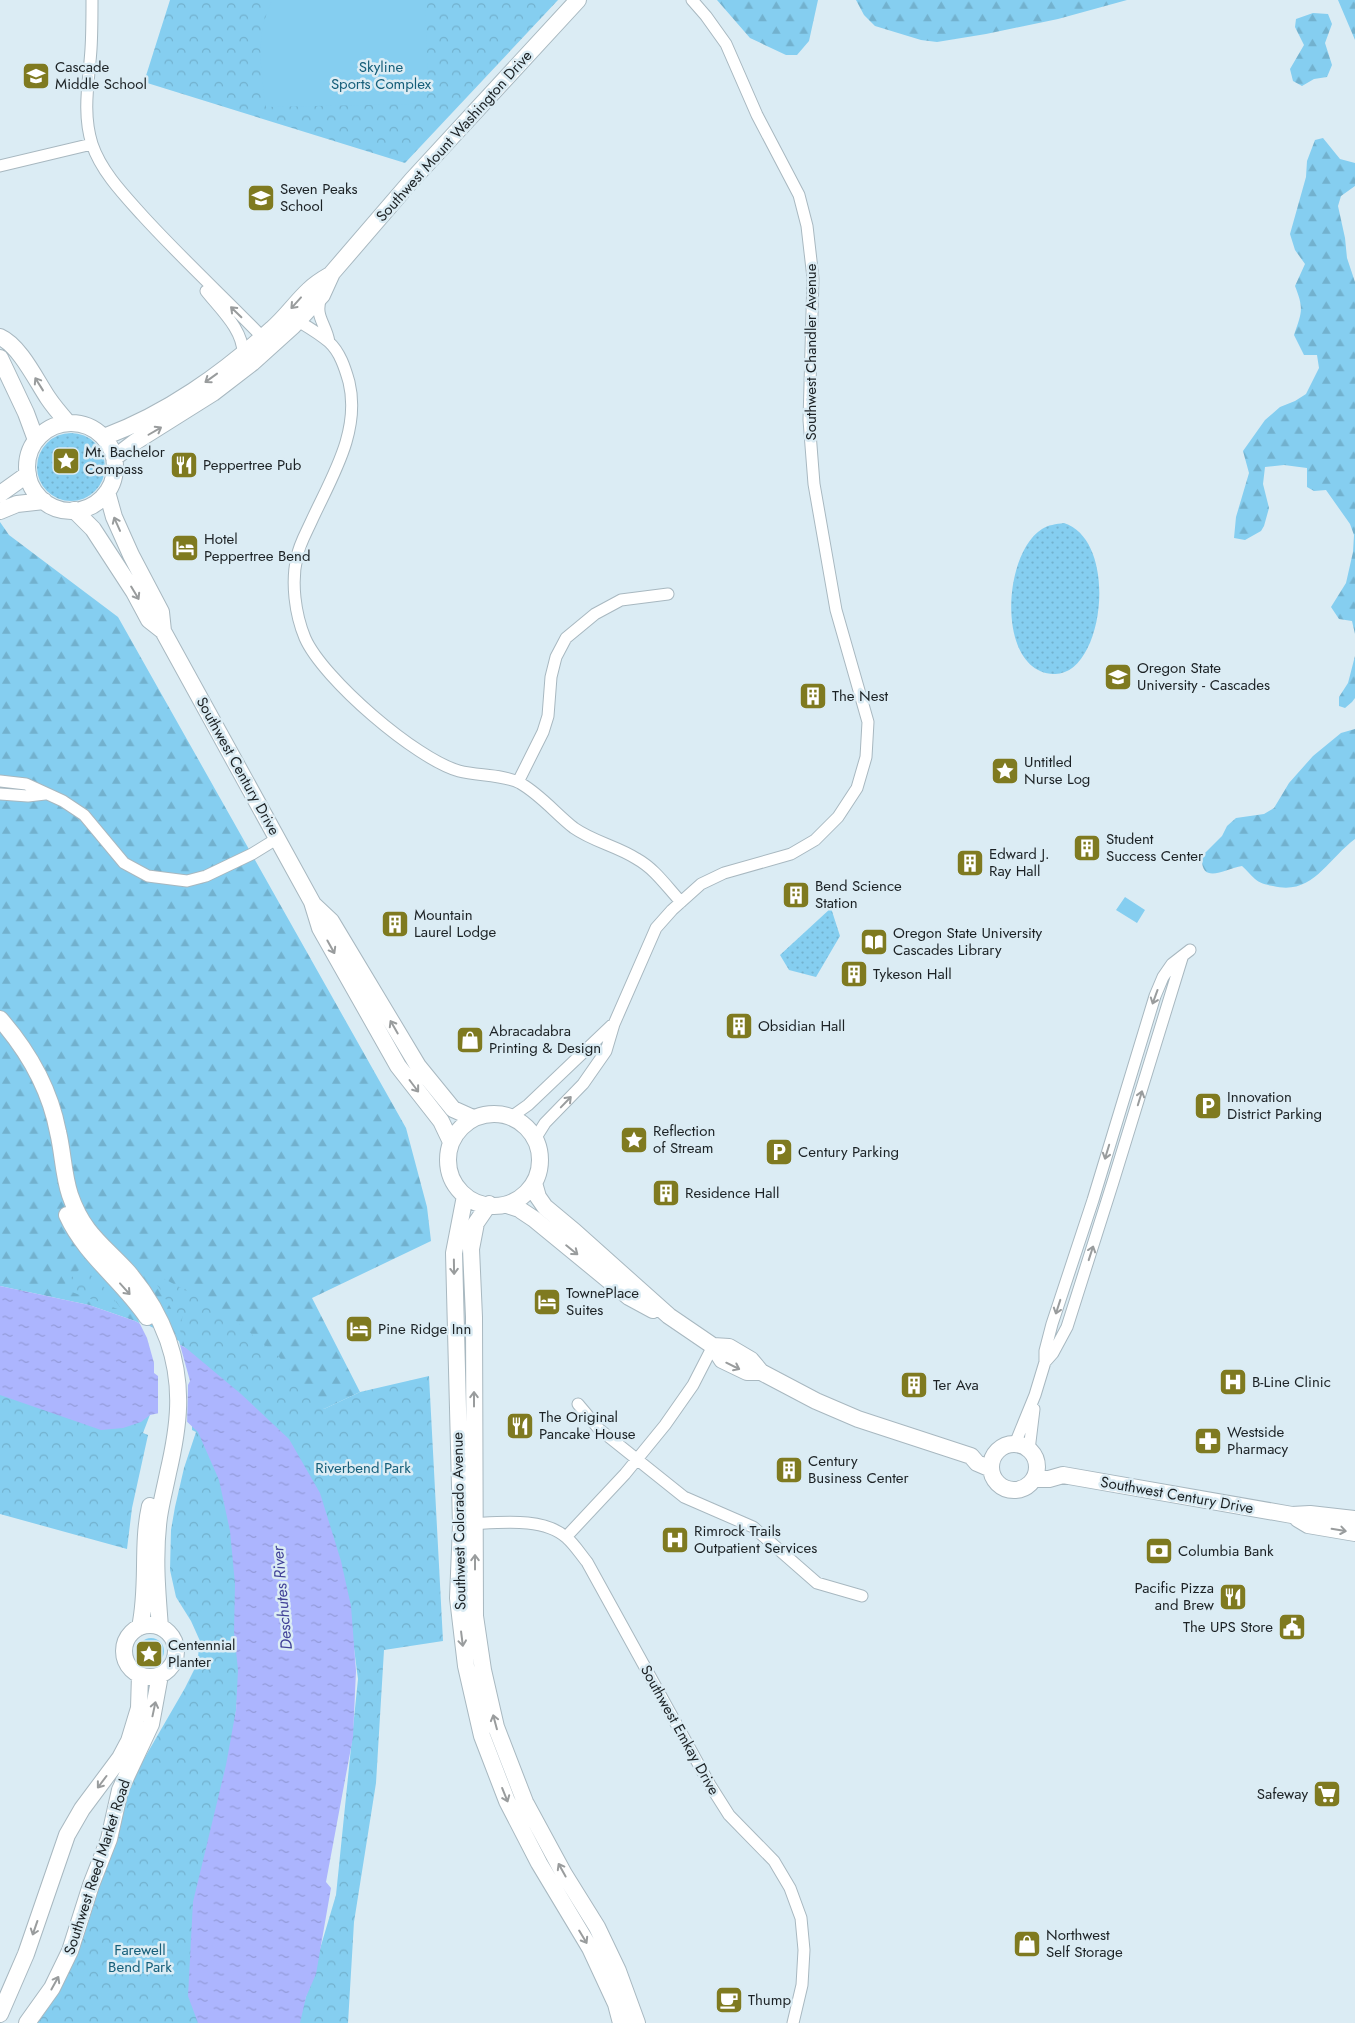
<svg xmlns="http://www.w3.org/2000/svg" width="1355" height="2023" font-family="Jost,sans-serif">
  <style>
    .grass { fill: url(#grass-dots) }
    .forest { fill: url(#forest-firs) }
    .park { fill: url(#park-crowns) }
    .garden { fill: #85cef0 }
    .water { fill: url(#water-ripples) }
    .pier { fill: #dbecf4 }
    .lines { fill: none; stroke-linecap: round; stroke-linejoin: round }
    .street-casing { stroke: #a8b8c0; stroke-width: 13 }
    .secondary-casing { stroke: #a8b8c0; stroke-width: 18 }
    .street { stroke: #fff; stroke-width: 11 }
    .secondary { stroke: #fff; stroke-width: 16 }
    .oneway { stroke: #999c9d }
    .labels { text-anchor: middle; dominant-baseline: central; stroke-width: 5; stroke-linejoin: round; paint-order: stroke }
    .poi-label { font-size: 15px; fill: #1c2225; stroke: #dbecf4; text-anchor: start }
    .park-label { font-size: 15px; fill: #155e79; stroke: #dbecf4 }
    .street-label { font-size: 15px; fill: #1c2225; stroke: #dbecf4 }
    .water-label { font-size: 16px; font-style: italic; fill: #424398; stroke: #dbecf4 }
  </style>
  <defs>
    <pattern id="grass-dots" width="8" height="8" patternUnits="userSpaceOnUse" patternTransform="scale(1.25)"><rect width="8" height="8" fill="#85cef0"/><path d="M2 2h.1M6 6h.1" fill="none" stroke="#72b1ce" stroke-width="1.8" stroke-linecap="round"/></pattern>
    <pattern id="forest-firs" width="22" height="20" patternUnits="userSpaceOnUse" patternTransform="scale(1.25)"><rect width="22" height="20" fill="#85cef0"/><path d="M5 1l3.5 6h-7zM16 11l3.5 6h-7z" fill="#72b1ce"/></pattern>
    <pattern id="park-crowns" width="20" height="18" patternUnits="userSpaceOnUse" patternTransform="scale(1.25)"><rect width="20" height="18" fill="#85cef0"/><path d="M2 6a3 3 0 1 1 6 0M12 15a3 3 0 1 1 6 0" fill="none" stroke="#72b1ce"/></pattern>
    <pattern id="water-ripples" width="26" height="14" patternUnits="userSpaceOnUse" patternTransform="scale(1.25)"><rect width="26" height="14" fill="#acb5fe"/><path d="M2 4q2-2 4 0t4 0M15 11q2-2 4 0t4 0" fill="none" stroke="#939bda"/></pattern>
  </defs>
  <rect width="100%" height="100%" fill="#dbecf4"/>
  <path class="grass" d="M37 467a34 34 0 1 1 68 0a34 34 0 1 1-68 0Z
    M1064,523C1120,541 1104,676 1054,674C996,672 1002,554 1042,529C1048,525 1056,524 1064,523Z
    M831,908L840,936L816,977L789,970L780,955Z"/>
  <path class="forest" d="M717,0H818L809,41L797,55H786L750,38Z
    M856,0H1127L1058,19L986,34L937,42L921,40L875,26L864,15Z
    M1338,0H1355V40Z
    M1313,13L1328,14L1332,24L1325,43L1332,65L1327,77L1314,79L1302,86L1293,81L1290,69L1304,45L1295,27L1296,19Z
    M1323,138L1340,159L1355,163V186L1341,196L1338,206L1345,238L1347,258L1355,282V634L1352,621L1339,619L1331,607L1346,583L1353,552L1354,535L1350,524L1326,490L1314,491L1307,487V468L1284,465L1265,467L1263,484L1269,508L1264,526L1261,531L1245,540L1234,538L1236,517L1249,473L1243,451L1265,420L1280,407L1295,401L1306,394L1319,368L1317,355H1304L1294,335C1302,312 1304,309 1295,286L1305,264L1295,250L1290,234L1306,177L1307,161L1315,140Z
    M0,522L9,535L118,617L406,1128L427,1207L431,1241L312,1298L360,1392L324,1409L186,1348L135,1321L89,1305L0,1286Z
    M1355,656V698L1352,702L1345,708L1339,706V697L1348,683Z
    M1355,729V839C1327,860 1312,896 1273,886C1267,885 1259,883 1255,879C1250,875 1247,870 1242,866C1225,869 1200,886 1202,856L1222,836L1227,826L1236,818L1264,814L1274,808L1289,783L1313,756L1341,733Z"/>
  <path class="park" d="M170,0H558L405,163L144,82Z
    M82,1267L106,1289L123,1311L61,1288Z
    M144,1268L224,1311L279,1357L324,1409L360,1392L429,1376L443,1641L384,1650L376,1783L354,1922L348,2023H298L336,1895L358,1679L352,1633L189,1361L180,1330L183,1314L173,1312L160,1289Z
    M0,1369L151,1412L143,1433L148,1435L132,1508L127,1549L0,1514Z
    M192,1425L218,1442L248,1581L207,2023H36L126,1790L185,1688L197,1664L200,1641L191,1621L176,1597L170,1570L171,1530L175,1507L184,1468L196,1432L192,1430Z"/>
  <path class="garden" d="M272,0H425L428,84C427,97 422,103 410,104L266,107C262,81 258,52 263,26C265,17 269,8 272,0Z
    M1125,897L1145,910L1137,923L1116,910Z
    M138 1651a13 13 0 1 1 26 0a13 13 0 1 1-26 0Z"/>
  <path class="water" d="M0,1286L89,1305L135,1321L186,1348L241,1394L289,1439L320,1493L341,1561L351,1606L356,1671L353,1737L326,1882L331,1888L316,1974L306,1997L300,2023H198L188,1996L193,1902L226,1765L236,1710L238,1670L234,1632L235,1584L230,1531L219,1480L198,1432L183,1418L164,1412L150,1415L141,1422L123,1428L101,1430L0,1395Z"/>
  <path class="pier" d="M138,1320L179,1341L190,1381L188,1385L187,1426L182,1421L164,1415L158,1416V1376L154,1373V1363L147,1338Z"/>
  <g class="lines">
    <g class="street-casing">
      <path id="street" d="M92,0C92,16 92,33 91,49C89,81 82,112 92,144C101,171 123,194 142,215C182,259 226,299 267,342
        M0,166L92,144
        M206,291C220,309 244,330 243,355
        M321,297C314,317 326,323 329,342
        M298,321C308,327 320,334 329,342C340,352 345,368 349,382C361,432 331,478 311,522C306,533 299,545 297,557C291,582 295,614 305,638C323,679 416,759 459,771C478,776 502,774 520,783C541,795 556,814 574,828C594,842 617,846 637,859C655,869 667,887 681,902
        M0,781L26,784L63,801L84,815L124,863L148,876L187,881L206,876L252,854L278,838
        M518,782L543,732L548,716L551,677L556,657L566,638L595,614L621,600L668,594
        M0,794L28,796L45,794
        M511,1117L528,1105L612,1025
        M535,1139L545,1123L583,1084L606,1051L614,1024L656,928L672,910L701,884L724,873L791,854L815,840L838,817L857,788L866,757L868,722L836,610L814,484L809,420L813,278L807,226L799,195L757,115L726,44L706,16L692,0
        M1045,1362L1053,1353L1067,1327L1113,1182L1182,958
        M578,1404L599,1429L684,1497L753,1527L817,1583L862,1596
        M1015,1444L1035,1395L1045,1362V1351L1052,1324L1093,1200L1155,996L1163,977L1172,964L1190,950
        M1029,1450L1034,1409
        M467,1524C497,1523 543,1516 567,1538C575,1545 581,1555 587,1562L710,1785L729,1815L774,1861L790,1888L801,1918L804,1950L802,1985L793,2023
        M566,1537L625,1474L665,1425L693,1385L713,1346"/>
    </g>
    <g class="secondary-casing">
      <path id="secondary" d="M0,337C20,346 36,380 48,398C54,407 61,415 68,423
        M0,358L26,413L36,440
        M27 467a44 44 0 1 1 88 0a44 44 0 1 1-88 0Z
        M104,437C168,413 222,374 272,329C286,317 296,302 309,290C315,284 323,279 330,275
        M114,458L135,442L213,393L252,363L293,326L322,295L332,273L412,180L578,0
        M107,492L114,517L131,555L161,612L163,631
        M0,494L28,474
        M74,510L93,529L134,592L149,620L163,631L312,902L320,928L398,1066L441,1121L451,1142
        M0,511L17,504L44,501
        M314,905L331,921L418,1066L453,1109L473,1118
        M0,1019C28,1051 50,1090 58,1132C63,1152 63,1174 70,1195C83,1233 102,1244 128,1272C145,1292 159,1315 168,1340C184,1386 179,1426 168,1473C165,1488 161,1503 159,1517C154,1554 157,1590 160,1627
        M448 1160a46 46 0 1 1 92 0a46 46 0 1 1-92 0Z
        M534,1183L538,1197L545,1207L575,1232L669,1316L713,1346L722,1360L747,1372H761
        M465,1196L454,1253L461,1525L458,1598L466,1666L482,1736L507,1801L539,1863L590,1948L616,2004L621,2023
        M489,1204L476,1223L471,1249L474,1317L475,1616L483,1670L496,1727L525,1802L564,1874L597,1927L618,1971L637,2023
        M507,1205L519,1209L534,1219L629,1297L653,1310
        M67,1215C85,1255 123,1281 147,1317
        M713,1346L729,1347L751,1360L761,1372L816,1401L858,1419L971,1456L977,1463L991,1469
        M991 1467a23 23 0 1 1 46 0a23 23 0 1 1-46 0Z
        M1034,1479H1049L1063,1475L1292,1515L1310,1514L1355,1519
        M1298,1519L1308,1525L1355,1533
        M124 1651a26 26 0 1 1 52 0a26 26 0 1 1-52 0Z
        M140,1627C149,1586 141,1546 150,1506
        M0,2014L26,1954L67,1835L82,1809L120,1758L129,1741L139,1708L140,1675
        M27,2023L52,1988L70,1951L91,1885L109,1839L120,1790L151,1724L160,1675"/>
    </g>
    <use href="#street" class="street"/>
    <use href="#secondary" class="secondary"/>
  </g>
  <defs><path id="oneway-shaft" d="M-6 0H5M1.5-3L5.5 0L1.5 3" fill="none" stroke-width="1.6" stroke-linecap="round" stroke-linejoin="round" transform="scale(1.25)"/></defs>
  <g class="oneway">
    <use href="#oneway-shaft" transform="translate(296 303) rotate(132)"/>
    <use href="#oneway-shaft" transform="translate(236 312) rotate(-136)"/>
    <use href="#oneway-shaft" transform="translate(211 378) rotate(144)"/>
    <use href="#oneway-shaft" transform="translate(39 384) rotate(-122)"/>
    <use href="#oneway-shaft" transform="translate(155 431) rotate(-30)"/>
    <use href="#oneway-shaft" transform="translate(117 524) rotate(-114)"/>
    <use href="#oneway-shaft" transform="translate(135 593) rotate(59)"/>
    <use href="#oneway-shaft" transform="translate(331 947) rotate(61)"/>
    <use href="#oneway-shaft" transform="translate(1155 997) rotate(110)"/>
    <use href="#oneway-shaft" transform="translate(394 1027) rotate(-120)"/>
    <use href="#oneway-shaft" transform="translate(414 1086) rotate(53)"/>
    <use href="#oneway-shaft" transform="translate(1140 1098) rotate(-73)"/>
    <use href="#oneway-shaft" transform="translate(566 1102) rotate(-46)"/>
    <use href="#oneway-shaft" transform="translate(1107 1152) rotate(107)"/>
    <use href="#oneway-shaft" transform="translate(572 1250) rotate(39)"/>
    <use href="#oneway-shaft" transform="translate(1091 1253) rotate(-72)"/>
    <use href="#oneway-shaft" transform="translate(454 1267) rotate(89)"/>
    <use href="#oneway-shaft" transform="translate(125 1289) rotate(48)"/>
    <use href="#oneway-shaft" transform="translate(1058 1307) rotate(108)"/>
    <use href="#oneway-shaft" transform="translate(733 1366) rotate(26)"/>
    <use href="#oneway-shaft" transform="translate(474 1399) rotate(-90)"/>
    <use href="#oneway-shaft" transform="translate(1339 1530) rotate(9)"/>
    <use href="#oneway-shaft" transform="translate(475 1562) rotate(-90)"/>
    <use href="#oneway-shaft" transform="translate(462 1639) rotate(83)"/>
    <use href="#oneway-shaft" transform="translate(154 1709) rotate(-78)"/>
    <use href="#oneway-shaft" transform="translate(495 1722) rotate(-105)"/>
    <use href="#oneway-shaft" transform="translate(102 1782) rotate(127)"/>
    <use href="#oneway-shaft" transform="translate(505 1795) rotate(68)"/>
    <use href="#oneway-shaft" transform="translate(562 1870) rotate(-119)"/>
    <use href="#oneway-shaft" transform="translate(35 1928) rotate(109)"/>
    <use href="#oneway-shaft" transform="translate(583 1937) rotate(59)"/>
    <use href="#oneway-shaft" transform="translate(55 1983) rotate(-61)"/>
  </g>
  <defs>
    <g id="school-square" transform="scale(1.4375)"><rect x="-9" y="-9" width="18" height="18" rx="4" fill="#7f7a20" stroke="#dbecf4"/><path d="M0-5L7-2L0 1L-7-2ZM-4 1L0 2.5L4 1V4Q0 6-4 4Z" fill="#fff"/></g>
    <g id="sight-square" transform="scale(1.4375)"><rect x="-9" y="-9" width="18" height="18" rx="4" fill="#7f7a20" stroke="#dbecf4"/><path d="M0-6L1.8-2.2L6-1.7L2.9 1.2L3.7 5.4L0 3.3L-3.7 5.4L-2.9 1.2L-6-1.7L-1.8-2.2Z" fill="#fff"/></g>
    <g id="restaurant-square" transform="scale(1.4375)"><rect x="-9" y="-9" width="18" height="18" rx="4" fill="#7f7a20" stroke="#dbecf4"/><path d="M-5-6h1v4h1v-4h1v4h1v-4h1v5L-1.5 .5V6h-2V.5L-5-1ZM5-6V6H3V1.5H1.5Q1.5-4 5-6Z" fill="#fff"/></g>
    <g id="hotel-square" transform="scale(1.4375)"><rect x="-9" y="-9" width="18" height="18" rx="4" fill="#7f7a20" stroke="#dbecf4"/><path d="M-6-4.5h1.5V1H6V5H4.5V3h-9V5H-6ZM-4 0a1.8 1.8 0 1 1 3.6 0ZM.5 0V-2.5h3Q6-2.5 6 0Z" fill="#fff"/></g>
    <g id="university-square" transform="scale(1.4375)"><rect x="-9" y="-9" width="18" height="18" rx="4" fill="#7f7a20" stroke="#dbecf4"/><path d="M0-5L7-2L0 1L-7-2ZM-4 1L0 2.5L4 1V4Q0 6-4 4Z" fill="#fff"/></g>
    <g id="building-square" transform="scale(1.4375)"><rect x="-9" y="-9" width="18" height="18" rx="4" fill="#7f7a20" stroke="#dbecf4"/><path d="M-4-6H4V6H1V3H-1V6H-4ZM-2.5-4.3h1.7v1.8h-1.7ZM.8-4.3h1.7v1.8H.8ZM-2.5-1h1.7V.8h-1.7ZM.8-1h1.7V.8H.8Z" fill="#fff"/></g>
    <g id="library-square" transform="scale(1.4375)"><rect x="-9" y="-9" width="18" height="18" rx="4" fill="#7f7a20" stroke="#dbecf4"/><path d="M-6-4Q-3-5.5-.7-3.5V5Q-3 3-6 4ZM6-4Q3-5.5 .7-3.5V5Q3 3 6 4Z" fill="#fff"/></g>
    <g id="shop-square" transform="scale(1.4375)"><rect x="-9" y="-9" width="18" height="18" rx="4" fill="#7f7a20" stroke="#dbecf4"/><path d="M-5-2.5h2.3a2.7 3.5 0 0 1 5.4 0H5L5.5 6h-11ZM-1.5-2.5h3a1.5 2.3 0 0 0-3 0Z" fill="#fff"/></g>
    <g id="parking-square" transform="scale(1.4375)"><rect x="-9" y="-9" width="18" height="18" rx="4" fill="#7f7a20" stroke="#dbecf4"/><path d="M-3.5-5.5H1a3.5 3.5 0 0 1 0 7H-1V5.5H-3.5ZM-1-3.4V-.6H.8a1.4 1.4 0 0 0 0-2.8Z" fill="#fff"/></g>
    <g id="hospital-square" transform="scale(1.4375)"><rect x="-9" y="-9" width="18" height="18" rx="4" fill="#7f7a20" stroke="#dbecf4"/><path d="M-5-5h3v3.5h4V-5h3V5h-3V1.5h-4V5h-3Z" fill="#fff"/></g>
    <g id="pharmacy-square" transform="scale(1.4375)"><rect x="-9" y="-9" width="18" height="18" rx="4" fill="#7f7a20" stroke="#dbecf4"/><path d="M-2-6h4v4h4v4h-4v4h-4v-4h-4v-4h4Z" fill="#fff"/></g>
    <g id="bank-square" transform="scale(1.4375)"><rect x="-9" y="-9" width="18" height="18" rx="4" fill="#7f7a20" stroke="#dbecf4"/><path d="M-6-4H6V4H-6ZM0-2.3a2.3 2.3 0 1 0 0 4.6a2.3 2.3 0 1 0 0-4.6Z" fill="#fff"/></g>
    <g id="civic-square" transform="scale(1.4375)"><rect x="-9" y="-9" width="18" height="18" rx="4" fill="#7f7a20" stroke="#dbecf4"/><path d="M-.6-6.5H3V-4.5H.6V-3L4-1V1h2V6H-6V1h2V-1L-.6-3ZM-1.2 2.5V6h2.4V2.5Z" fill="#fff"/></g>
    <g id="supermarket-square" transform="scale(1.4375)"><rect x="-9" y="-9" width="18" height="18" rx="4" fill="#7f7a20" stroke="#dbecf4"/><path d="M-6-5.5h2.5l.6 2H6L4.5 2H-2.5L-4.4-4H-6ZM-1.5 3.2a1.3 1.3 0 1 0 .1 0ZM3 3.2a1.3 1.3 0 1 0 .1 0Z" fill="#fff"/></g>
    <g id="cafe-square" transform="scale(1.4375)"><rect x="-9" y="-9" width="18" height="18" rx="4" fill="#7f7a20" stroke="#dbecf4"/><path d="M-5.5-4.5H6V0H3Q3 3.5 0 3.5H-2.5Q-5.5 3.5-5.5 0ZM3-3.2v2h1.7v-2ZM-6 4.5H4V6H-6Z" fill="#fff"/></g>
  </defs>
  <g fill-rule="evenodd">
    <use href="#school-square" x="36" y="76"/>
    <use href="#school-square" x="261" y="198"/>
    <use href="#sight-square" x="66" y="461"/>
    <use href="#restaurant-square" x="184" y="465"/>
    <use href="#hotel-square" x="185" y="548"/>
    <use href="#university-square" x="1118" y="677"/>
    <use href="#building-square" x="813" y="696"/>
    <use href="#sight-square" x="1005" y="771"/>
    <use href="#building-square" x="1087" y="848"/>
    <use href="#building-square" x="970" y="863"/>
    <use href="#building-square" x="796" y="895"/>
    <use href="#building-square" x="395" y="924"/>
    <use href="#library-square" x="874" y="942"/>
    <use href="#building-square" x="854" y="974"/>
    <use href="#building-square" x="739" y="1026"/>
    <use href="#shop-square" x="470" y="1040"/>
    <use href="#parking-square" x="1208" y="1106"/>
    <use href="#sight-square" x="634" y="1140"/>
    <use href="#parking-square" x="779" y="1152"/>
    <use href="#building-square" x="666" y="1193"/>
    <use href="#hotel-square" x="547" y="1302"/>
    <use href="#hotel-square" x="359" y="1329"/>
    <use href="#hospital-square" x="1233" y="1382"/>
    <use href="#building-square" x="914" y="1385"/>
    <use href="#restaurant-square" x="520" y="1426"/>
    <use href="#pharmacy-square" x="1208" y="1441"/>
    <use href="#building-square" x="789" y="1470"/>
    <use href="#hospital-square" x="675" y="1540"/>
    <use href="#bank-square" x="1159" y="1551"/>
    <use href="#restaurant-square" x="1233" y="1597"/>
    <use href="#civic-square" x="1292" y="1627"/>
    <use href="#sight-square" x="149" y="1654"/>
    <use href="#supermarket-square" x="1327" y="1794"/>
    <use href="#shop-square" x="1027" y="1944"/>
    <use href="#cafe-square" x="729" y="2000"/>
  </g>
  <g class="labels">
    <g class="poi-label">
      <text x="55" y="67">Cascade<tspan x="55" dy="17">Middle School</tspan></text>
      <text x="280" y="189">Seven Peaks<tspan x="280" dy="17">School</tspan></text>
      <text x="85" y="452">Mt. Bachelor<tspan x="85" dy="17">Compass</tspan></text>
      <text x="203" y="465">Peppertree Pub</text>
      <text x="204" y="539">Hotel<tspan x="204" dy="17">Peppertree Bend</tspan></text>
      <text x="1137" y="668">Oregon State<tspan x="1137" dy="17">University - Cascades</tspan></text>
      <text x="832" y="696">The Nest</text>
      <text x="1024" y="762">Untitled<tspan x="1024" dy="17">Nurse Log</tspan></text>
      <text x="1106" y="839">Student<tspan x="1106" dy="17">Success Center</tspan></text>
      <text x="989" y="854">Edward J.<tspan x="989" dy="17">Ray Hall</tspan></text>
      <text x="815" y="886">Bend Science<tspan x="815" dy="17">Station</tspan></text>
      <text x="414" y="915">Mountain<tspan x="414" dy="17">Laurel Lodge</tspan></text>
      <text x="893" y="933">Oregon State University<tspan x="893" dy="17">Cascades Library</tspan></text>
      <text x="873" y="974">Tykeson Hall</text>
      <text x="758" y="1026">Obsidian Hall</text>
      <text x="489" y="1031">Abracadabra<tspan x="489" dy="17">Printing &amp; Design</tspan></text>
      <text x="1227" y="1097">Innovation<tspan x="1227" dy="17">District Parking</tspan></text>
      <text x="653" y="1131">Reflection<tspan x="653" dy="17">of Stream</tspan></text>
      <text x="798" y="1152">Century Parking</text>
      <text x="685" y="1193">Residence Hall</text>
      <text x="566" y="1293">TownePlace<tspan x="566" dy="17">Suites</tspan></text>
      <text x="378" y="1329">Pine Ridge Inn</text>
      <text x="1252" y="1382">B-Line Clinic</text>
      <text x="933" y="1385">Ter Ava</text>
      <text x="539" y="1417">The Original<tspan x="539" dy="17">Pancake House</tspan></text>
      <text x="1227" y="1432">Westside<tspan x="1227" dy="17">Pharmacy</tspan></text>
      <text x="808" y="1461">Century<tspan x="808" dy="17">Business Center</tspan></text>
      <text x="694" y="1531">Rimrock Trails<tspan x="694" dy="17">Outpatient Services</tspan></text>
      <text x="1178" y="1551">Columbia Bank</text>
      <text x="1214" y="1588" text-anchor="end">Pacific Pizza<tspan x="1214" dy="17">and Brew</tspan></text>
      <text x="1273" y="1627" text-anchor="end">The UPS Store</text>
      <text x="168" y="1645">Centennial<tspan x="168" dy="17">Planter</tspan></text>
      <text x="1308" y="1794" text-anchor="end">Safeway</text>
      <text x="1046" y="1935">Northwest<tspan x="1046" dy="17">Self Storage</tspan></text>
      <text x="748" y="2000">Thump</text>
    </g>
    <g class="park-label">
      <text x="381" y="67">Skyline<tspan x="381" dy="17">Sports Complex</tspan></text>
      <text x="363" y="1468">Riverbend Park</text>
      <text x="140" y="1950">Farewell<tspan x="140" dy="17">Bend Park</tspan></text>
    </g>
    <g class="street-label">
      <text transform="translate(454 136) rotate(-48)">Southwest Mount Washington Drive</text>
      <text transform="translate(811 352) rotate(-90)">Southwest Chandler Avenue</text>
      <text transform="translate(238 766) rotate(61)">Southwest Century Drive</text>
      <text transform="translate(1177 1495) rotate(10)">Southwest Century Drive</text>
      <text transform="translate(459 1521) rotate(-91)">Southwest Colorado Avenue</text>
      <text transform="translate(680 1730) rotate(61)">Southwest Emkay Drive</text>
      <text transform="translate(97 1867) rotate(-72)">Southwest Reed Market Road</text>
    </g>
    <g class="water-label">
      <text transform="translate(282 1598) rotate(-95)">Deschutes River</text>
    </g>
  </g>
</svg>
